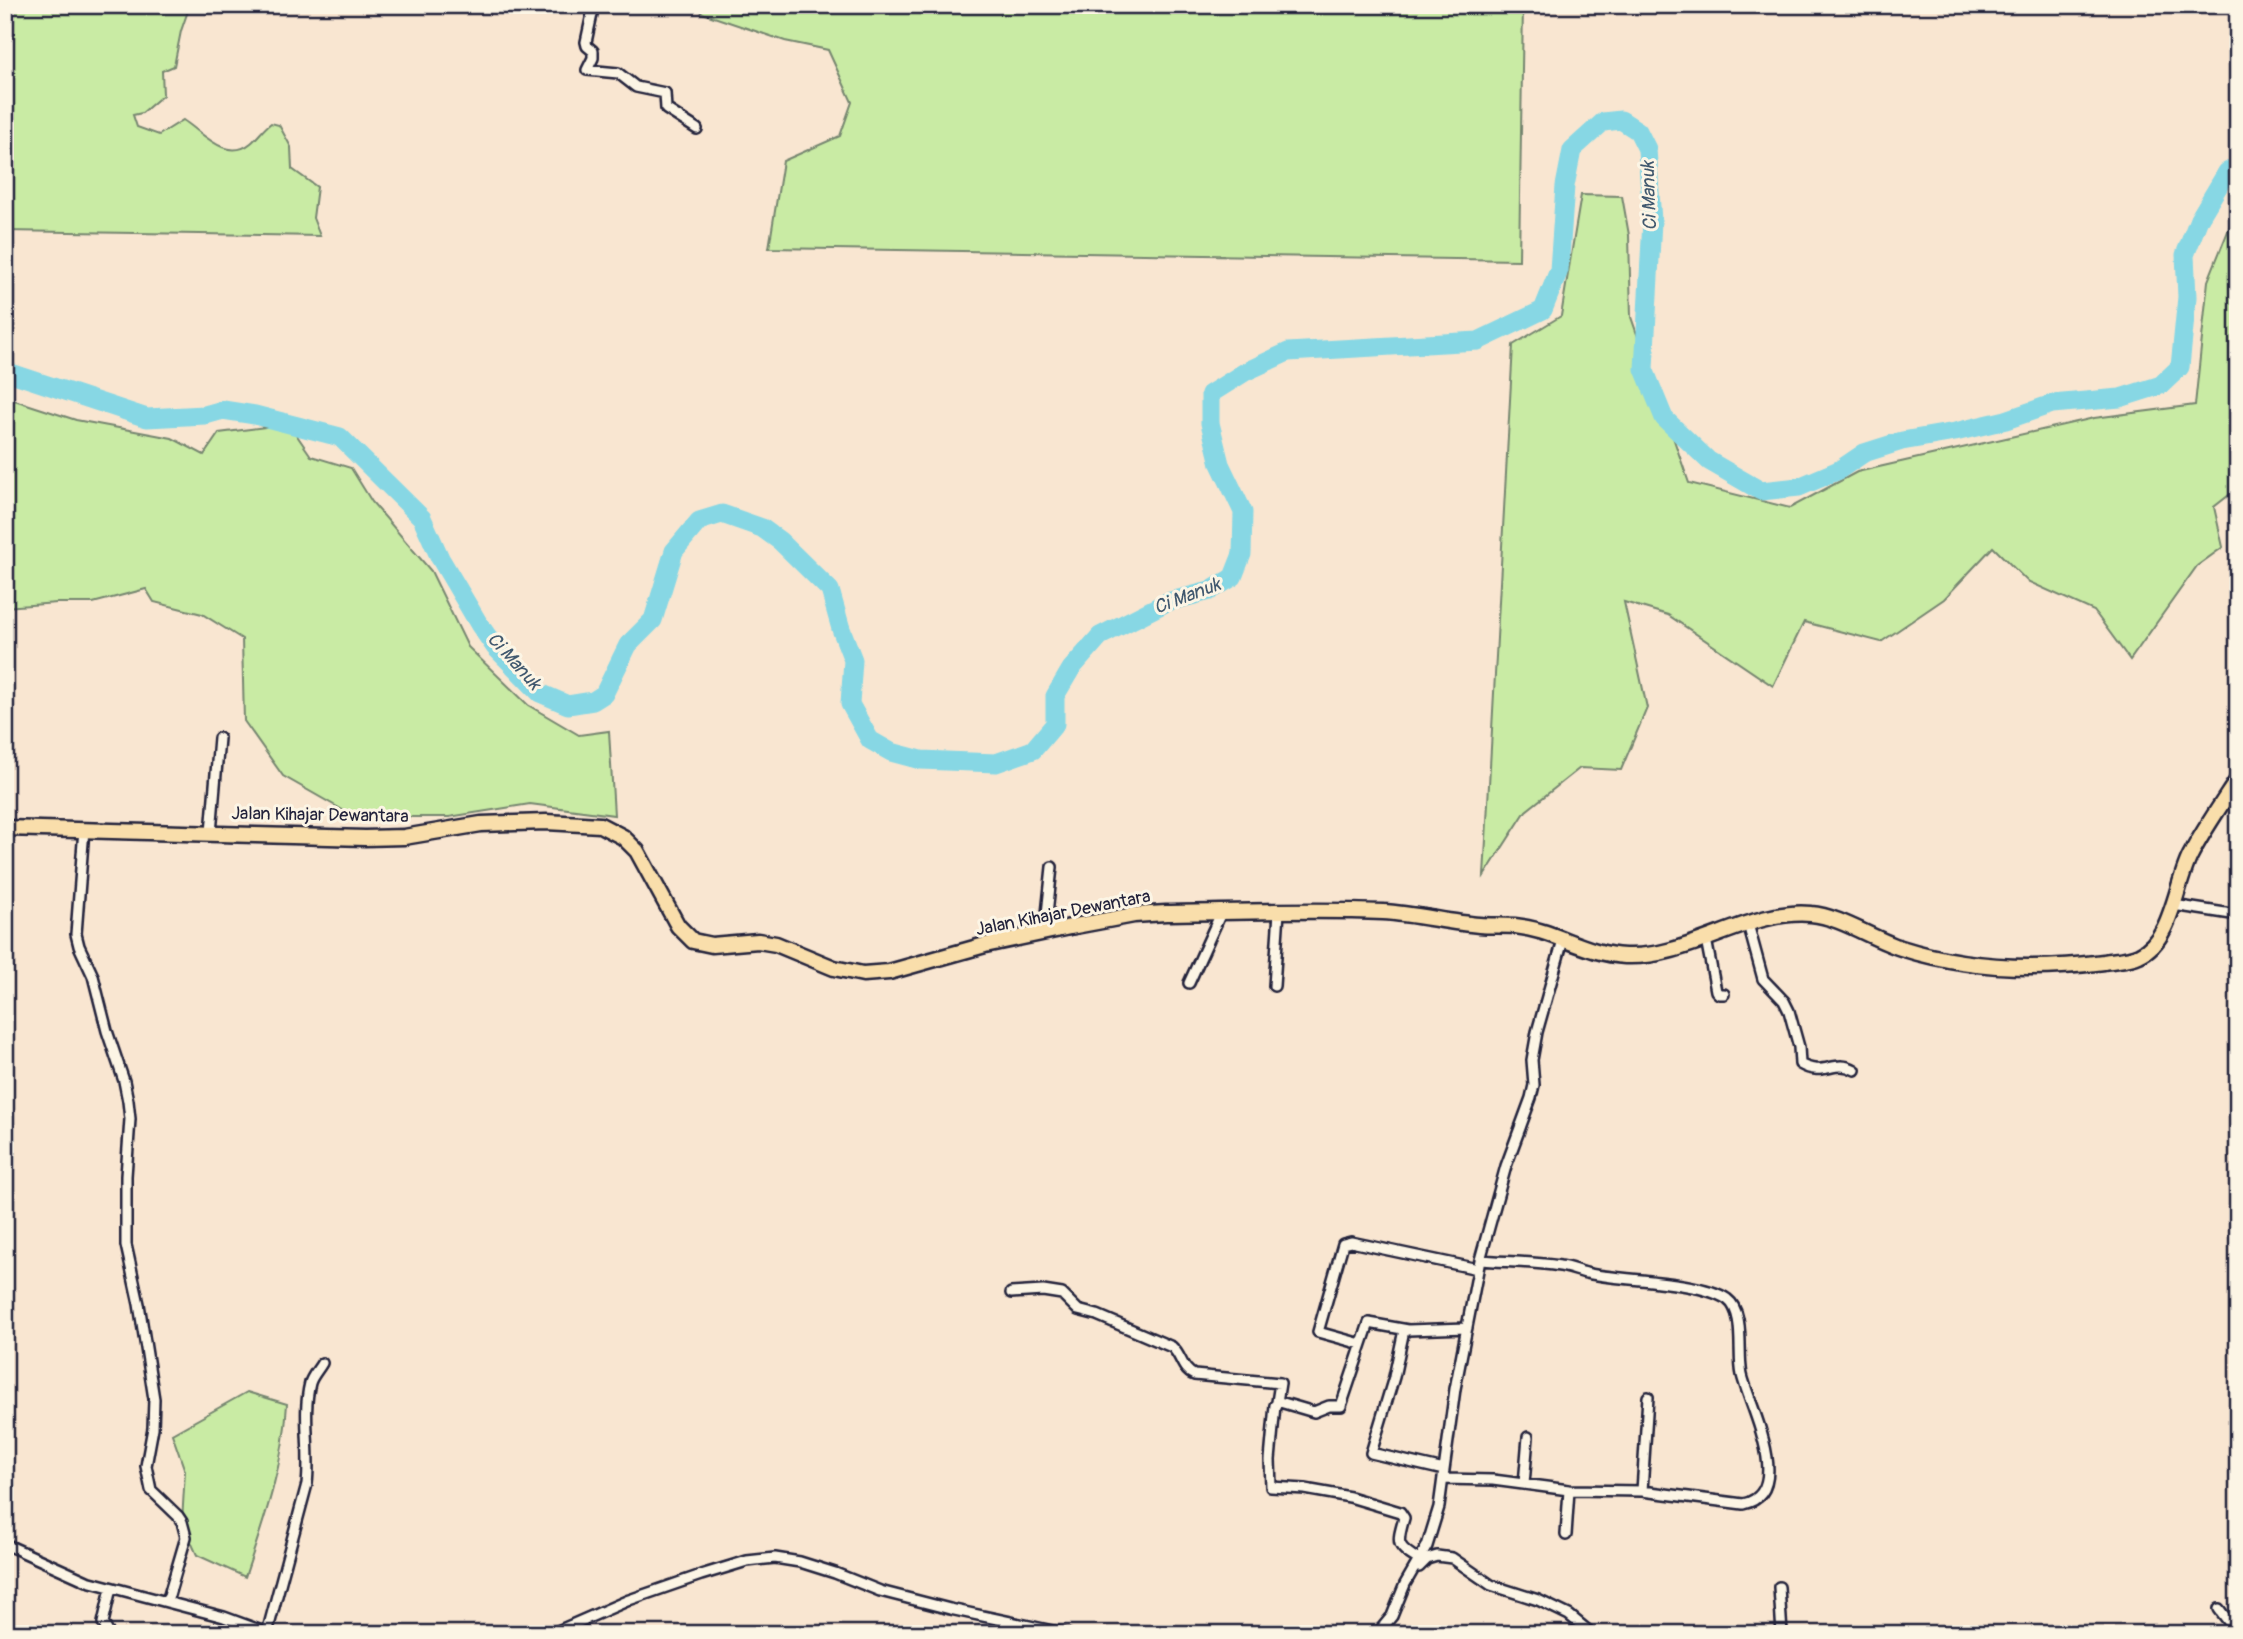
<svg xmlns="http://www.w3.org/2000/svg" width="2243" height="1639" font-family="Pangolin,sans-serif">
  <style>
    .green { fill: #c9eba4; stroke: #768670; stroke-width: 2 }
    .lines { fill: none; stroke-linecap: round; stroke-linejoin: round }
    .river { stroke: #87d7e4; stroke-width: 19 }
    .minor-casing { stroke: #22223b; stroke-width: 14 }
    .primary-casing { stroke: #22223b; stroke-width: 19 }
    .minor { stroke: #fcf5e5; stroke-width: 9 }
    .primary { stroke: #f9deab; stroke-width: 14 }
    .labels { text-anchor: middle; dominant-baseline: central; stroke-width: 6; stroke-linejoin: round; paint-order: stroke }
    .street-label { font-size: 18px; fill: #22223b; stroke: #fcf5e5 }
    .water-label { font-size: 19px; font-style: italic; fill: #40586e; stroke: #fcf5e5 }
  </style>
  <rect width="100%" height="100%" fill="#f9e6d1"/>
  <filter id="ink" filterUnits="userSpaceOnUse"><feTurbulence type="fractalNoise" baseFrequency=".0143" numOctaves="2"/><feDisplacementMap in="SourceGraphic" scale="14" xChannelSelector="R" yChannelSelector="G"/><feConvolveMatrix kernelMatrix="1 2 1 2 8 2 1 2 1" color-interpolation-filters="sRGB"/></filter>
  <g filter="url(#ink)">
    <path class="green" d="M5,5H190L181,31L174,66L162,71L163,95L142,113L133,115L137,127L159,135L183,120C202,132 227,163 251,143C258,137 263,129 271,123L279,125L291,147L292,169L317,187L313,218L320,236L5,231Z
      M699,5H1523L1519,260L769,248L783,161L840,136L852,102L828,50L785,41L702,13Z
      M1581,195L1622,196L1629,235L1631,317L1689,483L1790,508L1857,472L2094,418L2195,405L2208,281L2238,206V488L2214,507L2223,547L2197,566L2130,660L2094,611L2027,581L1993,547L1944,599L1881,642L1804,622L1773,686L1668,615L1624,602L1647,708L1621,770L1580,768L1526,811L1484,876L1513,345L1561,316Z
      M5,397L76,420L172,438L204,455L219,433L289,424L311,456L351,468L372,502L431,571L468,647L528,705L579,735L609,731L614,815L530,804L449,817H355L283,776L244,721L242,639L202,614L154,602L146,589L93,603H57L5,607Z
      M247,1392L287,1404C284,1463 264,1521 245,1577L197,1555L182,1522L185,1471L172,1434Z"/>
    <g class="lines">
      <path class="river" d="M5,371L147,418L205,415L223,410L255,415L340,437L422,518L440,558L479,624L495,647L540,693L568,705L593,701L604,694L628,645L653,620L674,551L699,521L722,514L762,528L780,541L830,590L841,629L853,660L850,704L870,740L891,752L921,760L996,763L1033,750L1055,724V696L1071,669L1100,636L1167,602L1210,591L1233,577L1242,554L1243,512L1220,464L1210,423V394L1245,372L1288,352L1478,341L1543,310L1559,270L1565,186L1572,150L1603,122L1621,120L1638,131L1647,149L1652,221L1644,369L1664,418L1709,461L1761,491L1799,487L1839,470L1864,453L1902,441L1955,432L2006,420L2052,404L2120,398L2161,385L2180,367L2187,297L2185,255L2199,219L2227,172L2238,166"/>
      <g class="minor-casing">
        <path id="minor" d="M594,5L586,42L587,46L593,51V58L587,70L618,73L636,87L665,93L666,109L697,129
          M84,829L76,934L79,946L93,976L107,1031L124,1081L128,1101L130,1119L126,1176V1245L139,1304L154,1399L153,1428L146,1466L151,1490L178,1516L182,1522L186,1537L167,1602
          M211,833L219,738
          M2173,905L2238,915
          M1748,924L1763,979L1784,1001L1789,1011L1799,1047L1800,1064C1824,1078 1834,1058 1855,1070
          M1050,932L1047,914L1052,867
          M1706,939L1716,991L1719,994H1724
          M1189,983L1221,913
          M1274,986L1279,912
          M1011,1293L1043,1291L1062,1294L1078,1310L1097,1315L1172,1347C1182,1356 1181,1369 1194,1375L1280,1383L1277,1402
          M1404,1330L1394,1377L1371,1453L1444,1470
          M1361,1344L1318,1332L1343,1244L1351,1242L1478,1269
          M1443,1479L1493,1480L1569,1490L1642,1491L1743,1504C1796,1493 1749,1405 1742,1375C1737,1353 1746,1313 1727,1299C1703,1283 1642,1281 1612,1277C1603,1276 1594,1275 1586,1273C1577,1271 1569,1267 1560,1266C1533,1262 1506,1262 1480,1260
          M1524,1484L1528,1437
          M1642,1491L1648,1397
          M1566,1535L1569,1490
          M5,1544L87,1581L224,1617L270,1634
          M1419,1560C1395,1546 1397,1543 1404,1518L1400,1512L1350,1497L1305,1489L1271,1487L1270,1460L1275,1405L1280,1402L1314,1412L1329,1406H1341L1369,1323L1408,1330L1467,1328
          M1419,1567L1427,1559L1437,1556L1452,1558L1491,1585L1538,1600L1569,1615L1592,1634
          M1779,1587L1782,1634
          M2219,1609L2238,1634
          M267,1633L307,1484C311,1451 302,1415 310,1383C312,1376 318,1370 322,1363
          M109,1634L103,1623L111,1588
          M551,1634L629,1600L701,1575L747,1561L775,1558L800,1562L835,1573L880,1591L950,1609L1067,1634
          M1377,1634L1392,1616L1405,1584L1427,1546L1439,1507L1455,1389L1480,1260L1506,1166L1531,1098L1534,1085L1532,1060L1537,1032L1563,940"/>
      </g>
      <g class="primary-casing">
        <path id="primary" d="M5,828L365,838L404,837L481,824L546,822L600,825L623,837L637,851L678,926L693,941L712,945L758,941L776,944L834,968L863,974L889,972L985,945L1070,927L1134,915L1166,913C1238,912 1311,909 1383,912C1415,914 1447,922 1479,925C1491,926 1503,925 1515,926C1554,930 1585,954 1625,956C1689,959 1750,908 1811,914C1839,916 1873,939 1901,948C1967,969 2036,971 2104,962C2115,960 2129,960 2139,955C2172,940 2175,886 2190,856C2204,829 2221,805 2238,779"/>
      </g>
      <use href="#minor" class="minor"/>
      <use href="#primary" class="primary"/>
    </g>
  </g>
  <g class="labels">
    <g class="street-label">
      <text transform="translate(320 815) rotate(1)">Jalan Kihajar Dewantara</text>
      <text transform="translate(1063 913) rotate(-11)">Jalan Kihajar Dewantara</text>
    </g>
    <g class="water-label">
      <text transform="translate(1649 196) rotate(-92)">Ci Manuk</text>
      <text transform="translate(1187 596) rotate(-21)">Ci Manuk</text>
      <text transform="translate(514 661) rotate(48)">Ci Manuk</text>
    </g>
  </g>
  <rect width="2243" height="1639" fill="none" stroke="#fcf5e5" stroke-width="28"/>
  <rect x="14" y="14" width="2215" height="1611" fill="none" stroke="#22223b" stroke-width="2.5" filter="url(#ink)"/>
</svg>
